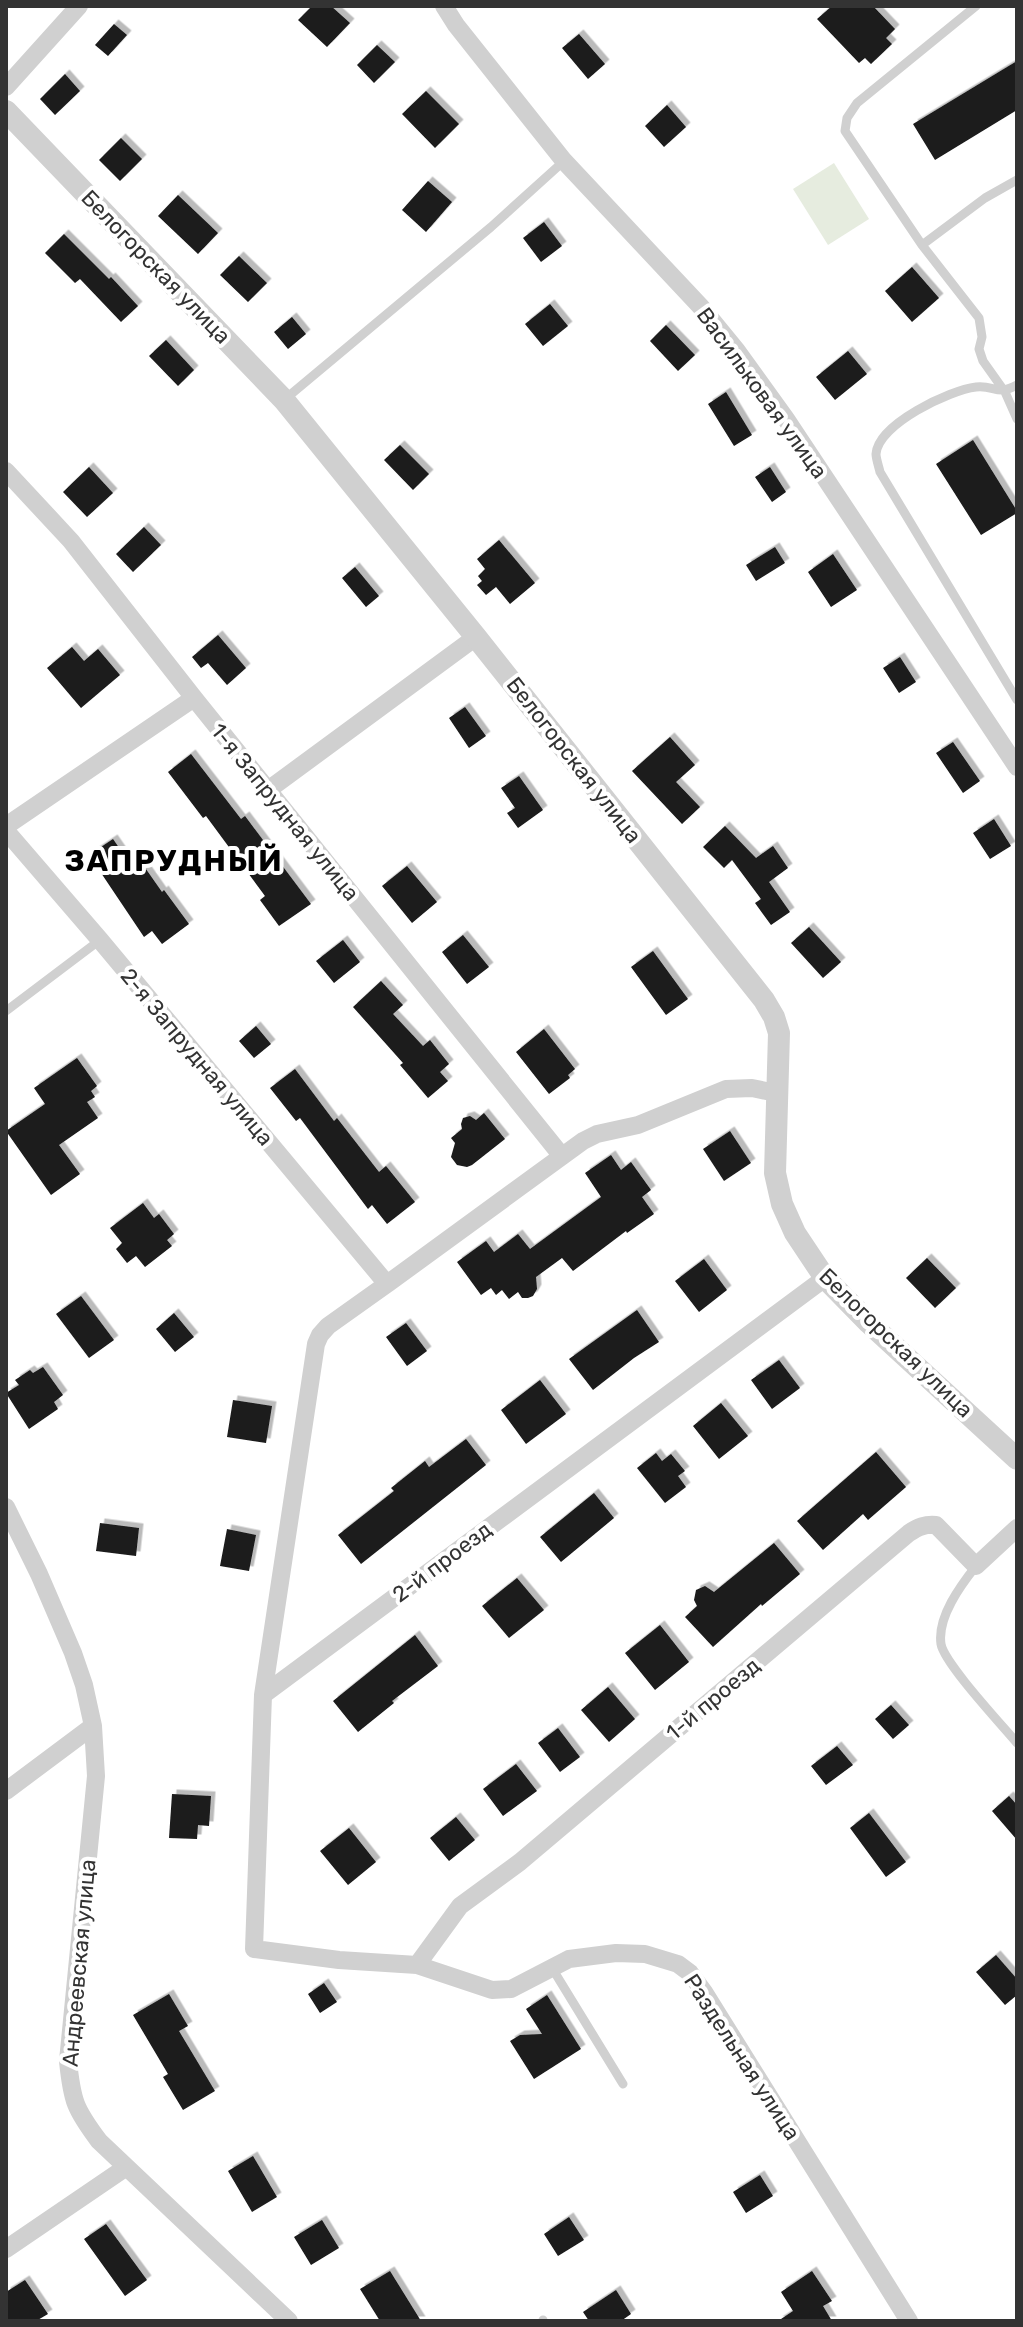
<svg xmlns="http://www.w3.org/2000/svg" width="1023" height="2327" font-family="Rubik,sans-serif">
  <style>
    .green { fill: #e6ecdf }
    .building { fill: #1a1a1a; filter: url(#shadow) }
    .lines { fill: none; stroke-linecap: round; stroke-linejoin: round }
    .service { stroke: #d0d0d0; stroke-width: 9 }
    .minor { stroke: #d0d0d0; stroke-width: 18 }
    .tertiary { stroke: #d0d0d0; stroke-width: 22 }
    .labels { text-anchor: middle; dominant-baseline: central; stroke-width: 8; stroke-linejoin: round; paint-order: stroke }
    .street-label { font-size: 22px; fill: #333; stroke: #fff }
    .district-label { font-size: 30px; font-weight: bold; letter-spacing: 2px; fill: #000; stroke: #fff }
  </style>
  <defs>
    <filter id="shadow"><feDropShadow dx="4.5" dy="-4.5" stdDeviation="0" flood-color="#0004"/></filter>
  </defs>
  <rect width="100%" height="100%" fill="#fff"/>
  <path class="green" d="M834,163L869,219L828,245L793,189Z"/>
  <path class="building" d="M312,6H331L350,23L327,47L298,20Z
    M832,6H873L895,29L886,38L892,44L871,64L865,58L859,63L817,19Z
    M114,24L127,35L108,56L95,45Z
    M579,34L605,64L588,79L562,48Z
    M377,45L395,62L374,83L357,65Z
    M1017,61V110L935,160L913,124Z
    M65,74L80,91L55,115L40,99Z
    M426,91L459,124L435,148L402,114Z
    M667,105L686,127L664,147L645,126Z
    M121,138L142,159L120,181L99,160Z
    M428,181L452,202L426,232L402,210Z
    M178,195L218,233L198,254L158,216Z
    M544,222L562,246L541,262L523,238Z
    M64,234L109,279L111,277L138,306L121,322L80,279L75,283L45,253Z
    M239,256L267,283L248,302L220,275Z
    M912,267L939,298L912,322L885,291Z
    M550,304L568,326L543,346L525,324Z
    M292,317L306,334L288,349L274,332Z
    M666,325L695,355L678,371L650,341Z
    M166,340L194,370L178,386L149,356Z
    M848,351L867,374L835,400L816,377Z
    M726,392L752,435L734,446L708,404Z
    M973,440L1017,511V513L981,535L936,464Z
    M400,445L429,474L413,490L384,460Z
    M89,467L113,493L87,517L63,492Z
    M770,467L786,492L772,502L755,477Z
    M144,527L161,545L133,572L116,554Z
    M499,540L535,583L510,604L496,587L486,595L477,585L482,581L478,576L485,569L477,559Z
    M775,547L785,563L756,581L746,565Z
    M833,554L857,590L831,607L808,572Z
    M355,567L379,596L366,607L342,578Z
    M218,635L246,668L227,685L208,663L201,668L192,657Z
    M72,647L84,661L98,649L120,675L81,708L47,668Z
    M900,657L916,682L899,693L883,668Z
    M465,707L486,736L469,748L449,718Z
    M670,737L695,765L676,782L700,807L682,824L632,771Z
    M953,742L980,781L963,793L936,753Z
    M191,754L241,819L245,816L311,904L279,926L260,900L265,896L206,816L203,818L168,772Z
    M519,776L543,810L518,828L507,813L515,808L501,788Z
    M994,819L1011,846L990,859L973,833Z
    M725,826L756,858L773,846L788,868L769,882L790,912L771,925L755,903L761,899L732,860L724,868L703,847Z
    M113,839L133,868L141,862L162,892L164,890L189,924L162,944L152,931L144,937L89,855Z
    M407,866L437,902L412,923L382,886Z
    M809,927L841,962L823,978L791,943Z
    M463,935L489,967L467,984L442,952Z
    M343,940L360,962L334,983L316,961Z
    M653,951L688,999L666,1015L631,967Z
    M381,981L403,1005L393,1014L423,1046L430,1040L449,1064L440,1072L448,1081L428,1098L400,1065L403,1063L353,1007Z
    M256,1026L271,1044L254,1058L239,1041Z
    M544,1029L575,1069L568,1075L570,1078L549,1094L516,1052Z
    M77,1058L97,1086L91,1091L95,1097L87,1102L98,1118L59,1145L80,1174L51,1195L6,1131L45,1104L34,1088Z
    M295,1069L334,1121L337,1118L379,1172L386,1166L415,1202L387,1224L372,1205L368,1209L300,1118L296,1121L270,1088Z
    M484,1113L505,1139L472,1165L467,1167L457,1165L451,1157L455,1143L451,1138L462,1129L461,1124L463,1118L470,1116L476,1120Z
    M730,1131L751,1163L724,1181L703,1149Z
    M611,1155L621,1170L631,1162L651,1190L642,1197L654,1214L627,1233L626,1231L573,1271L562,1258L536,1277L537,1289L533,1296L528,1298H522L518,1292L509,1299L502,1290L496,1295L491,1288L481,1295L457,1262L486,1241L494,1252L518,1234L530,1249L601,1197L585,1173Z
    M143,1203L154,1218L159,1214L174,1234L167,1240L172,1246L145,1267L136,1256L127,1263L116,1249L122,1243L110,1228Z
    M927,1258L956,1288L935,1308L906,1278Z
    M704,1259L727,1290L699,1312L675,1281Z
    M81,1296L114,1340L89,1358L56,1314Z
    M637,1310L659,1342L634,1358L593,1390L569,1359Z
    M174,1313L194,1337L175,1352L156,1329Z
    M406,1323L427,1351L407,1366L386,1337Z
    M779,1360L800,1388L772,1409L751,1380Z
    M43,1367L63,1395L54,1402L58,1409L29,1429L6,1393L19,1385L15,1380L30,1370L33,1373Z
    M540,1380L566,1414L526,1444L501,1410Z
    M233,1400L272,1406L266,1443L227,1437Z
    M721,1403L748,1436L719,1459L693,1426Z
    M466,1439L486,1465L361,1564L338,1535L394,1491L391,1488L425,1461L429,1467Z
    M876,1452L906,1487L868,1520L863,1514L823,1550L797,1521Z
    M656,1453L662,1461L671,1454L685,1471L678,1476L686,1487L665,1503L637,1468Z
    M594,1493L614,1518L561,1562L540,1537Z
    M100,1523L139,1528L136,1556L96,1551Z
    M227,1529L256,1535L249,1571L220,1566Z
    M774,1543L800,1574L762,1606L761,1604L713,1647L685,1617L697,1606L694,1600L696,1590L705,1586L714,1592Z
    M517,1578L544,1610L509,1638L482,1606Z
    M660,1625L689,1662L655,1690L625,1653Z
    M415,1635L438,1666L392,1701L394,1703L358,1732L333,1701Z
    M608,1687L635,1719L609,1742L581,1710Z
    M891,1705L909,1725L893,1739L875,1719Z
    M558,1728L580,1757L560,1772L538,1743Z
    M837,1746L853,1765L826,1785L811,1766Z
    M516,1764L537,1791L503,1816L483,1789Z
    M172,1794L211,1796L209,1826L198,1825L197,1839L169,1838Z
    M1009,1796L1017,1805V1840L992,1811Z
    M869,1813L906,1862L886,1877L850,1828Z
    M456,1817L475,1840L449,1861L430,1838Z
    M349,1828L376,1862L348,1885L320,1851Z
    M996,1955L1017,1979V1995L1005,2005L976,1972Z
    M324,1983L337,2002L320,2013L308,1994Z
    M169,1994L188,2026L179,2031L215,2091L183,2110L163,2077L168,2074L133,2015Z
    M547,1995L581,2049L534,2079L510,2041L520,2035L542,2034L526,2009Z
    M253,2156L277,2197L252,2212L228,2171Z
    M760,2175L773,2196L746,2213L733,2192Z
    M569,2217L584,2240L558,2256L544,2234Z
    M322,2220L339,2248L311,2265L294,2237Z
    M106,2224L147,2280L125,2296L84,2239Z
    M390,2271L421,2321H380L360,2289Z
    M812,2271L832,2301L823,2306L832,2321H778L793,2311L781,2292Z
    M25,2280L48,2314L36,2321H6V2292Z
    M616,2290L631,2314L621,2321H589L583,2312Z"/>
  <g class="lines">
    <path class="service" d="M976,6L857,103L847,118L845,131L922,245L979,318L982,337L979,349L983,361L1005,392L1017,419
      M922,245L985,198L1017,180
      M1017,385C997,396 995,385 976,387C950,390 878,424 876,454C876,459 879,467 880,472L1017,700
      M284,400L491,227L564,161
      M6,1011L100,940
      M976,1566C961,1585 937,1617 941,1644C944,1663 1002,1725 1017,1743
      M552,1968L623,2084
      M543,2320V2321"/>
    <path class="minor" d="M444,6L456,25L564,161L701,307L737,351L786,419L1017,767
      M6,87L79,6
      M6,471L71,541L194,698L561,1155
      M268,790L476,637
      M6,826L194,698
      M6,831L100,940L387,1284L583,1141L597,1134L638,1125L726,1089L752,1088L776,1093
      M825,1278L263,1695L254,1949L339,1960L417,1965L492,1990L511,1989L569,1959L616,1953L645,1954L678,1964L690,1973L704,1992L909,2321
      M6,1507L39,1574L73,1653L84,1685L93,1726L96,1776L68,2061C72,2101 75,2109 99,2141L289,2321
      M263,1695L316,1344L320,1335L328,1326L387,1284
      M6,1791L93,1726
      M417,1965L460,1906L520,1862L909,1533C918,1527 925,1524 936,1525L976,1566L1017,1528
      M6,2249L125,2168"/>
    <path class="tertiary" d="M6,111L284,400L476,637L764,1000L774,1017L779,1033L775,1173L782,1204L795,1233L825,1278L869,1323L1017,1459"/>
  </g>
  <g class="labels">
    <g class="street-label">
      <text transform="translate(156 267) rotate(46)">Белогорская улица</text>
      <text transform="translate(762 393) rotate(54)">Васильковая улица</text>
      <text transform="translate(574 760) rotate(52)">Белогорская улица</text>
      <text transform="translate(285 812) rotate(51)">1-я Запрудная улица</text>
      <text transform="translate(197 1057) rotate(50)">2-я Запрудная улица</text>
      <text transform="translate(896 1343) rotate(44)">Белогорская улица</text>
      <text transform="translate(442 1562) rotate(-37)">2-й проезд</text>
      <text transform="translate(713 1699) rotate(-40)">1-й проезд</text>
      <text transform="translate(79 1963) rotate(-85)">Андреевская улица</text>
      <text transform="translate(742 2057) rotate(57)">Раздельная улица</text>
    </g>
    <g class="district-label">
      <text x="174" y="861">ЗАПРУДНЫЙ</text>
    </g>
  </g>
  <rect width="1023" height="2327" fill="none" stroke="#333333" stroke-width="16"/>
</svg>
